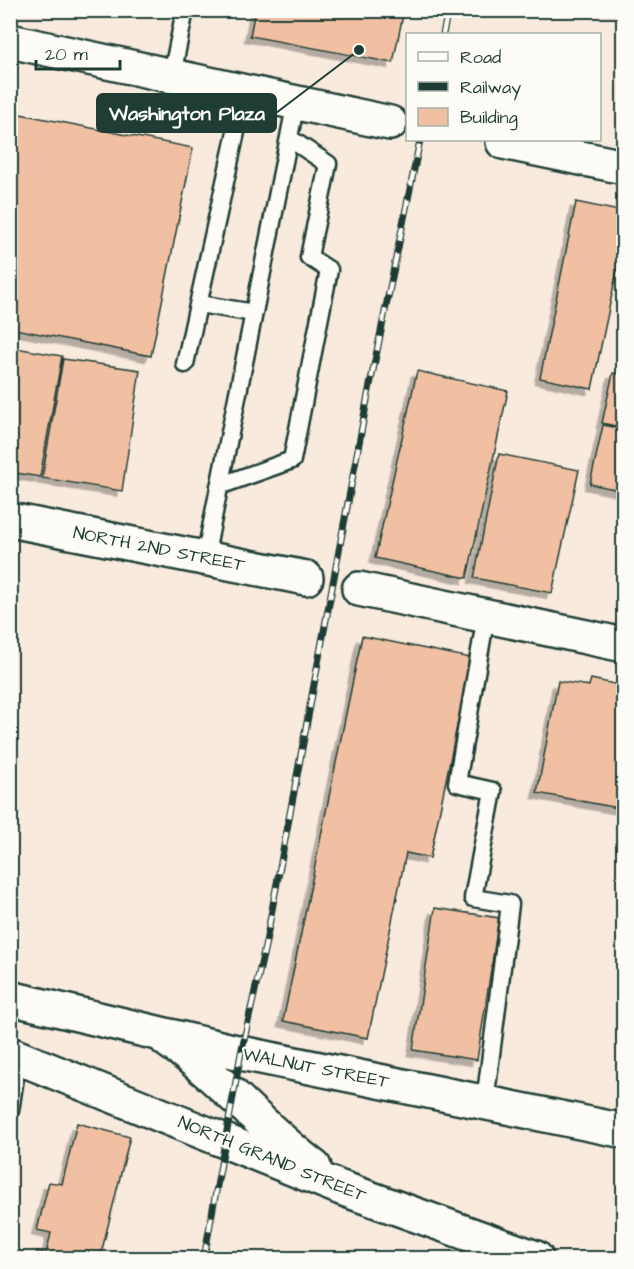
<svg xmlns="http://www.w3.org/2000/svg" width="634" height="1269" font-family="'Architects Daughter',sans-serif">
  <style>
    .building { fill: #f1c0a2; stroke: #1f3d34; stroke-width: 1.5; filter: url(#shadow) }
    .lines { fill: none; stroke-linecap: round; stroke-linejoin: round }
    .service-casing { stroke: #1f3d34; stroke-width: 21 }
    .minor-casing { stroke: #1f3d34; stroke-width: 38 }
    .tertiary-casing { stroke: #1f3d34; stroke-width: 38 }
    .service { stroke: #fdfcf7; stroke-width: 16 }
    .minor { stroke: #fdfcf7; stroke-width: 33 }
    .tertiary { stroke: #fdfcf7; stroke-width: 33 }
    .rail-casing { stroke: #1f3d34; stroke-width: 7 }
    .rail { stroke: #fdfcf7; stroke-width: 4.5; stroke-dasharray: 14; stroke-linecap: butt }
    .labels { text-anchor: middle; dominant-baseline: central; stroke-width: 4.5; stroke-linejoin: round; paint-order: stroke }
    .street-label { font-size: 18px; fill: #1f3d34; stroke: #fdfcf7 }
    .leader { fill: none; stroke: #1f3d34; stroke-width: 2 }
    .callout-dot { fill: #1f3d34; stroke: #fdfcf7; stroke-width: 2 }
    .callout { fill: #1f3d34; stroke: #1f3d34; stroke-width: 2 }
    .callout-label { font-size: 20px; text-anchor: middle; font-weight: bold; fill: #fff }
  </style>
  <defs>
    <filter id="shadow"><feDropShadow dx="-5.5" dy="5.5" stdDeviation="0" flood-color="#0004"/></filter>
  </defs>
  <rect width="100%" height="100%" fill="#f9eade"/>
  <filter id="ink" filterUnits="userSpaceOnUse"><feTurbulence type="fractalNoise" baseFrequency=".0167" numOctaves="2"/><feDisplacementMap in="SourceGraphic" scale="12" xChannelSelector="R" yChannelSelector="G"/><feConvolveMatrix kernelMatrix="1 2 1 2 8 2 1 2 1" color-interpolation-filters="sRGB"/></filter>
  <g filter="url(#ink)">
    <path class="building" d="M255,10H404L393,63L250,36Z
      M10,112L193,148L151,356L10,328Z
      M576,202L624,212V237L592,389L540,378Z
      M10,347L62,356L40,477L10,472Z
      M63,359L140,370L122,491L42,478Z
      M417,371L508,391L467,578L375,558Z
      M613,373L624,375V428L602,423Z
      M603,425L624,429V491L590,484Z
      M499,454L579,470L552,593L474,578Z
      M362,636L471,658L430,858L406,853L368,1038L283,1021Z
      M591,679L624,686V809L537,793L558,681L589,686Z
      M435,908L499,918L477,1060L413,1050Z
      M77,1123L130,1137L100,1258H35L37,1251L46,1254L51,1233L37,1230L49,1182L62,1184Z"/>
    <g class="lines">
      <g class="service-casing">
        <path id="service" d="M172,75L185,10
          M199,304L254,313
          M185,364L245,91
          M219,486L292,460L329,270L309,257L328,164L289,138
          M205,558L296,102
          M485,1102L510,904L473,898L493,791L457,783L486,616
          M10,1111L18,1057"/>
      </g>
      <g class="minor-casing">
        <path id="minor" d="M10,41L390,123
          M503,142L624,167
          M10,520L306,578
          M359,589L624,645"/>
      </g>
      <g class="tertiary-casing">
        <path id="tertiary" d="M10,998L241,1053L624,1131
          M167,1040C220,1077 262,1128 314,1167
          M10,1054L341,1188L536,1258"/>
      </g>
      <use href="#service" class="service"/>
      <use href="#minor" class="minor"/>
      <use href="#tertiary" class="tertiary"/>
      <g class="rail-casing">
        <path id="rail" d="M443,34L448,10
          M204,1258L241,1053L266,942L368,395L420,140"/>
      </g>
      <use href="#rail" class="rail"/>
    </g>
  </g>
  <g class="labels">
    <g class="street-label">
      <text transform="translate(159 549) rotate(11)">NORTH 2ND STREET</text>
      <text transform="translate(316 1068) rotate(11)">WALNUT STREET</text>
      <text transform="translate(272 1159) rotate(22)">NORTH GRAND STREET</text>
    </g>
  </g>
  <path class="leader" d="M359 50L276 113"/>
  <circle class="callout-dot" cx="359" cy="50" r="6"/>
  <rect class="callout" x="97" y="94" width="179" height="38" rx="6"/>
  <g class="callout-label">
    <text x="187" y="120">Washington Plaza</text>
  </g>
  <rect width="634" height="1269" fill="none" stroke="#fdfcf7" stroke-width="36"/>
  <rect x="18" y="18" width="598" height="1233" fill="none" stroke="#1f3d34" stroke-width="2" filter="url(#ink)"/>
  <rect x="406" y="33" width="195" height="108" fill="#fdfcf7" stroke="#a4b0a9" stroke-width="1.5"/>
  <rect x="418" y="52" width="30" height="9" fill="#fdfcf7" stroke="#a4b0a9" stroke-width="1.5"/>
  <text x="460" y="63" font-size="18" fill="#1f3d34">Road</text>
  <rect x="418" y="82" width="30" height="9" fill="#1f3d34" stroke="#a4b0a9" stroke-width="1.5"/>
  <text x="460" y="93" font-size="18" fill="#1f3d34">Railway</text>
  <rect x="418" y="108" width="30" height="18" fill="#f1c0a2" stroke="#a4b0a9" stroke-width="1.5"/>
  <text x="460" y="123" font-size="18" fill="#1f3d34">Building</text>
  <path d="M36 60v9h84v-9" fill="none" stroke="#1f3d34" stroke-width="3"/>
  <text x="45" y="60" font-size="18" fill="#1f3d34" stroke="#fdfcf7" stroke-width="4.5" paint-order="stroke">20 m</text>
</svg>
